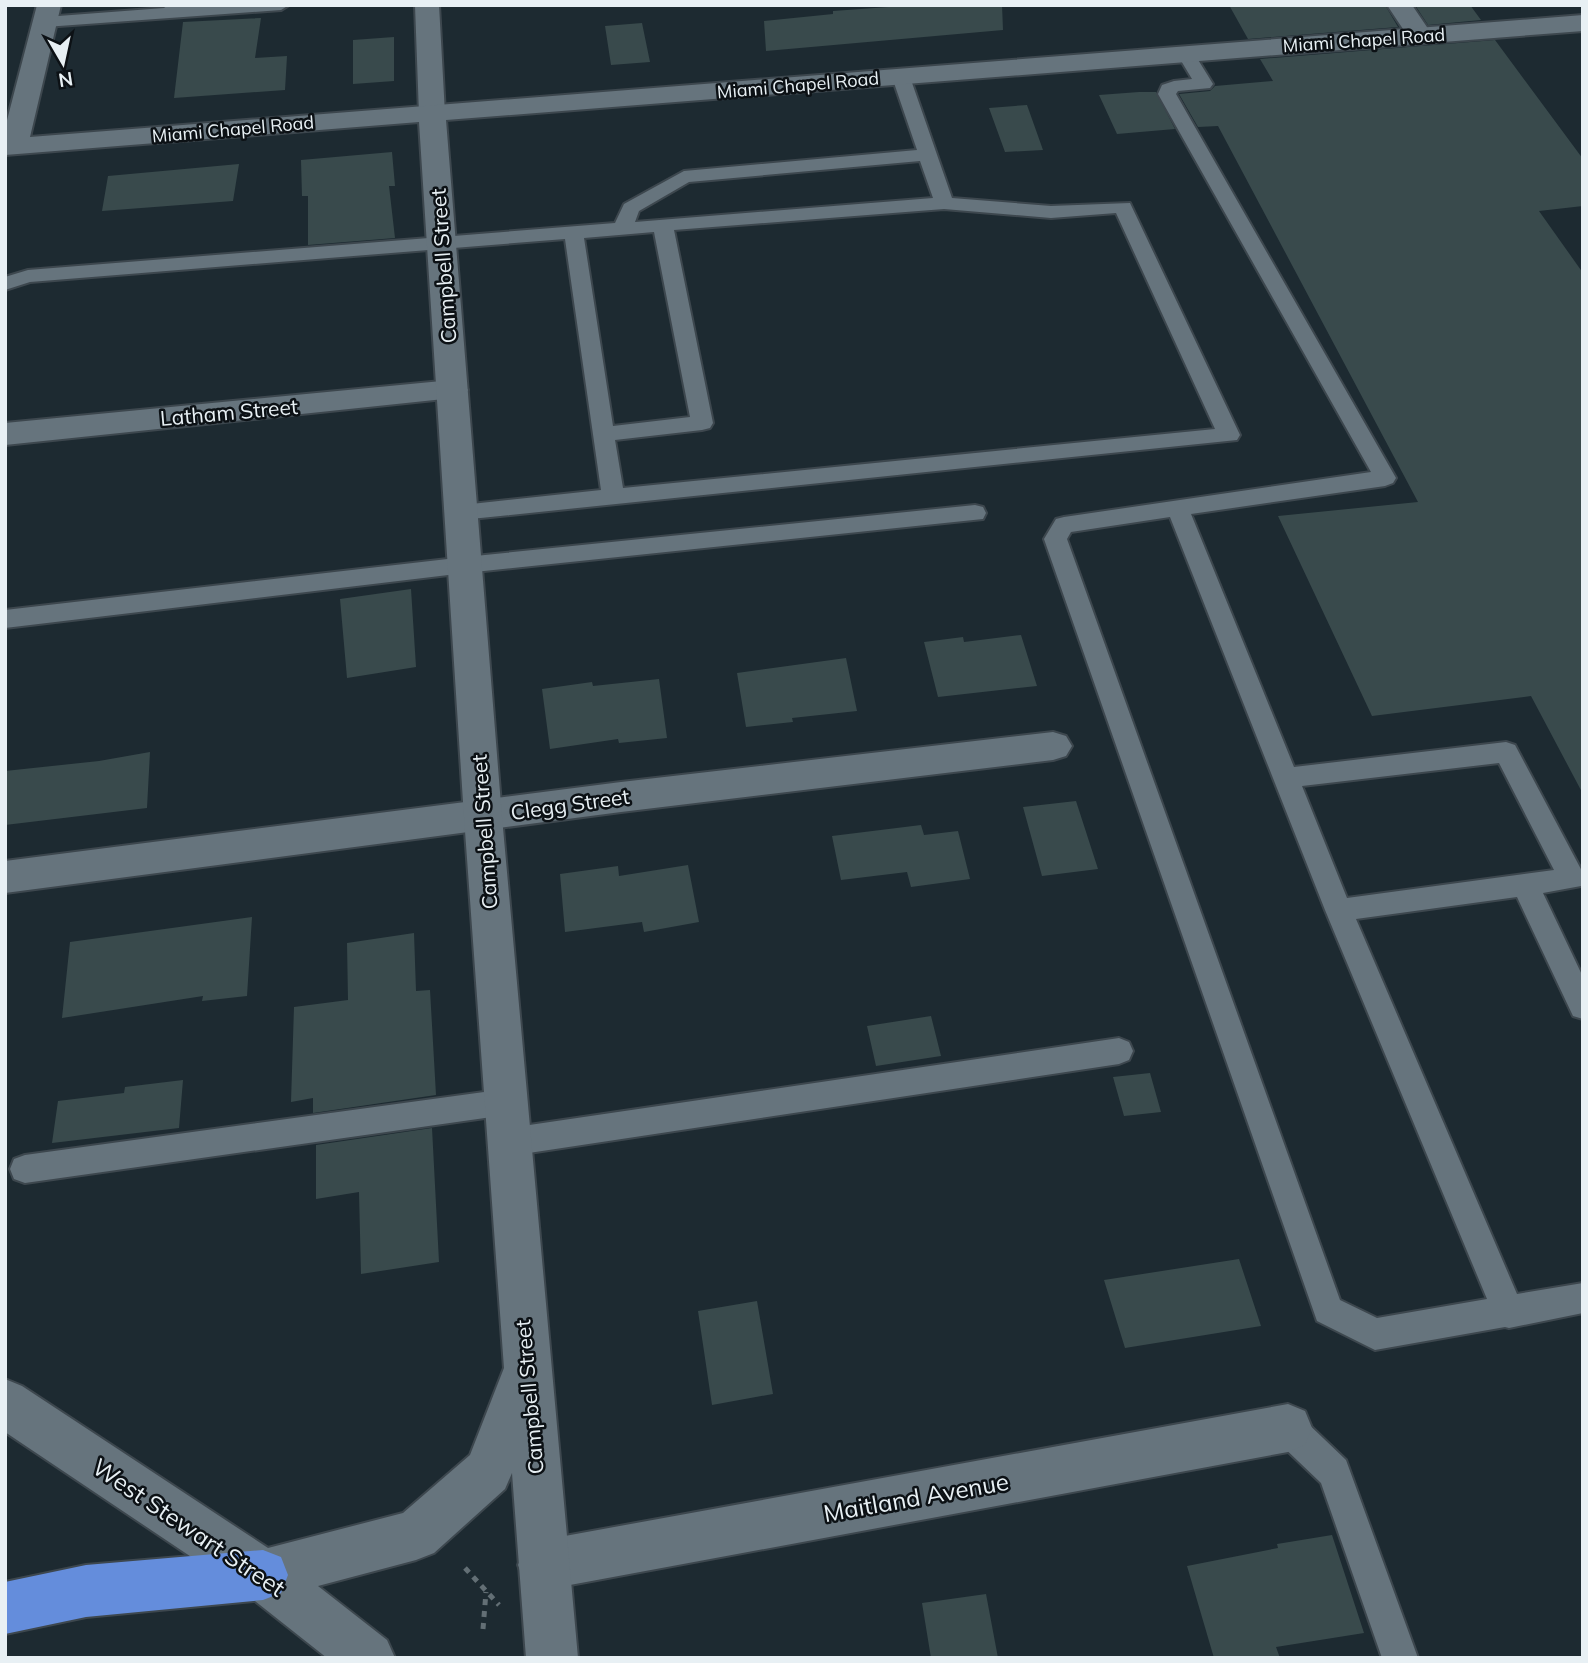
<svg xmlns="http://www.w3.org/2000/svg" width="1588" height="1663" font-family="Mulish,sans-serif">
  <style>
    .building { fill: #394a4c }
    .lines { fill: none; stroke-linecap: round; stroke-linejoin: round }
    .lane-casing { stroke: #3d474e; stroke-width: 4 }
    .street-casing { stroke: #3d474e; stroke-width: 4 }
    .secondary-casing { stroke: #3d474e; stroke-width: 4 }
    .highway-casing { stroke: #3d474e; stroke-width: 4 }
    .path { stroke: #636f75; stroke-width: 5; stroke-dasharray: 6 6; stroke-linecap: butt }
    .lane { fill: #66747d; fill-rule: evenodd }
    .street { fill: #66747d; fill-rule: evenodd }
    .secondary { fill: #66747d; fill-rule: evenodd }
    .highway { fill: #648ddc; fill-rule: evenodd }
    .labels { text-anchor: middle; dominant-baseline: central; stroke-width: 5; stroke-linejoin: round; paint-order: stroke }
    .far-street-label { font-size: 18px; fill: #e8f0f4; stroke: #0c1115 }
    .street-label { font-size: 21px; fill: #e8f0f4; stroke: #0c1115 }
    .near-street-label { font-size: 24px; fill: #e8f0f4; stroke: #0c1115 }
  </style>
  <rect width="100%" height="100%" fill="#1d2a31"/>
  <path class="building" d="M916,5H1002L1003,30L766,51L764,21L833,14V11Z
    M1229,5H1385L1398,27L1248,39Z
    M1415,5H1470L1481,20L1428,25Z
    M261,18L255,58L287,56L285,90L174,98L183,22Z
    M642,23L650,62L611,65L605,26Z
    M394,37V81L353,84V40Z
    M1495,40L1583,159V206L1539,211L1583,273V794L1531,696L1372,716L1278,516L1418,502L1218,126L1198,127L1179,94L1210,91L1215,86L1273,81L1260,59Z
    M1139,92H1156L1175,129L1117,134L1099,95Z
    M1027,105L1043,150L1005,152L989,108Z
    M392,152L395,186H389L395,238L308,245V196H302L301,160Z
    M239,164L233,201L102,211L108,176Z
    M411,589L416,667L347,678L340,599Z
    M1021,635L1037,686L938,697L924,642L963,637L964,642Z
    M846,658L857,711L792,718L793,722L746,727L737,673Z
    M659,679L667,738L619,743L618,739L550,749L542,689L592,682L593,686Z
    M150,752L147,808L5,825V771L99,761Z
    M1076,801L1098,869L1042,876L1023,807Z
    M921,825L924,835L958,831L970,879L911,887L907,872L841,880L832,836Z
    M688,865L699,922L644,932L642,922L565,932L560,874L618,866L619,876Z
    M252,917L247,996L202,1001L203,996L62,1018L70,942Z
    M414,933L416,991L430,990L436,1095L313,1113V1098L291,1102L294,1007L348,1000L347,943Z
    M931,1016L941,1056L876,1066L867,1026Z
    M1150,1073L1161,1112L1124,1116L1113,1077Z
    M183,1080L179,1128L52,1143L58,1101L124,1093L125,1087Z
    M432,1128L439,1262L361,1274L359,1192L316,1199V1145Z
    M1239,1259L1261,1326L1125,1348L1104,1280Z
    M757,1301L773,1394L712,1405L698,1311Z
    M1332,1535L1364,1633L1276,1647L1280,1658H1214L1187,1566L1278,1548L1277,1544Z
    M986,1594L998,1658H931L922,1603Z"/>
  <g class="lines">
    <g class="lane-casing">
      <path id="lane" d="M168,5H289L281,10L45,27L36,22L45,17L164,8Z
        M1186,49L1192,50L1213,84L1210,88L1178,91L1176,94L1396,478L1393,483L1385,486L1191,514L1294,767L1506,742L1515,745L1583,873L1581,886L1543,893L1583,977V1019L1573,1016L1517,897L1356,919L1517,1294L1583,1283V1313L1509,1328L1505,1327L1375,1350L1317,1321L1044,539L1056,519L1064,517L1371,472L1158,94L1162,85L1174,81L1192,79L1177,54ZM1170,517L1325,910L1487,1299L1377,1318L1340,1300L1067,539L1071,532ZM1499,763L1554,870L1347,898L1302,786Z
        M901,72L910,77L952,198L1051,206L1130,203L1240,435L1237,440L461,520L453,518L450,512L453,506L601,490L565,239L30,282L5,290V277L28,270L615,223L624,204L684,171L917,150L892,77ZM920,161L933,198L635,222L639,211L689,182ZM944,209L1051,218L1116,213L1215,429L623,488L615,440L702,430L710,428L713,423L674,230ZM654,232L690,417L613,426L584,238Z
        M975,505L983,507L986,513L983,519L465,573L5,628V610L465,557Z
        M1119,1038L1129,1042L1133,1051L1129,1060L1119,1064L509,1156L498,1152L494,1142L498,1132L509,1128Z
        M506,1089L516,1093L521,1102L516,1111L506,1115L25,1183L14,1179L10,1169L14,1159L25,1155Z
        M1288,1412L1300,1416L1346,1460L1418,1658H1382L1321,1483L1276,1440L1272,1428L1276,1416Z"/>
    </g>
    <g class="street-casing">
      <path id="street" d="M415,5H439L445,114L441,120L432,122L423,120L419,114Z
        M1387,5H1412L1433,36L1429,41L1420,44L1411,41Z
        M452,380L463,383L468,390L463,397L5,445V423Z
        M1053,732L1066,736L1072,746L1066,756L1053,760L621,812L5,893V861L621,782Z
        M1288,1404L1305,1411L1312,1428L1305,1445L1288,1452L543,1590L525,1583L518,1565L525,1547L543,1540Z"/>
    </g>
    <g class="secondary-casing">
      <path id="secondary" d="M37,5H61L30,137L1583,15V31L446,120L502,817L578,1658H526L512,1473L505,1489L434,1553L416,1560L318,1586L387,1640L395,1658H327L245,1593L5,1432V1379L22,1386L268,1548L403,1513L470,1455L504,1368L464,817L419,122L5,155V128Z"/>
    </g>
    <g class="highway-casing">
      <path id="highway" d="M263,1550L281,1557L288,1575L281,1593L263,1600L86,1617L5,1634V1582L86,1565Z"/>
    </g>
    <path class="path" d="M465,1568L499,1605
      M483,1629L486,1592"/>
    <use href="#lane" class="lane"/>
    <use href="#street" class="street"/>
    <use href="#secondary" class="secondary"/>
    <use href="#highway" class="highway"/>
  </g>
  <g class="labels">
    <g class="far-street-label">
      <text transform="translate(1364 40) rotate(-4)">Miami Chapel Road</text>
      <text transform="translate(798 85) rotate(-5)">Miami Chapel Road</text>
      <text transform="translate(233 129) rotate(-5)">Miami Chapel Road</text>
    </g>
    <g class="street-label">
      <text transform="translate(443 266) rotate(-94)">Campbell Street</text>
      <text transform="translate(229 412) rotate(-5)">Latham Street</text>
      <text transform="translate(570 804) rotate(-8)">Clegg Street</text>
      <text transform="translate(484 832) rotate(-94)">Campbell Street</text>
      <text transform="translate(529 1397) rotate(-95)">Campbell Street</text>
    </g>
    <g class="near-street-label">
      <text transform="translate(916 1497) rotate(-10)">Maitland Avenue</text>
      <text transform="translate(189 1527) rotate(34)">West Stewart Street</text>
    </g>
  </g>
  <rect width="1588" height="1663" fill="none" stroke="#e8f0f4" stroke-width="14"/>
  <g transform="translate(63 63) rotate(171)" stroke="#0c1115" stroke-width="5" paint-order="stroke">
  <path d="M0-5L12 26L0 18L-12 26Z" fill="#e8f0f4"/>
  <text y="-10" font-size="19" font-weight="bold" text-anchor="middle" fill="#e8f0f4">N</text>
  </g>
</svg>
